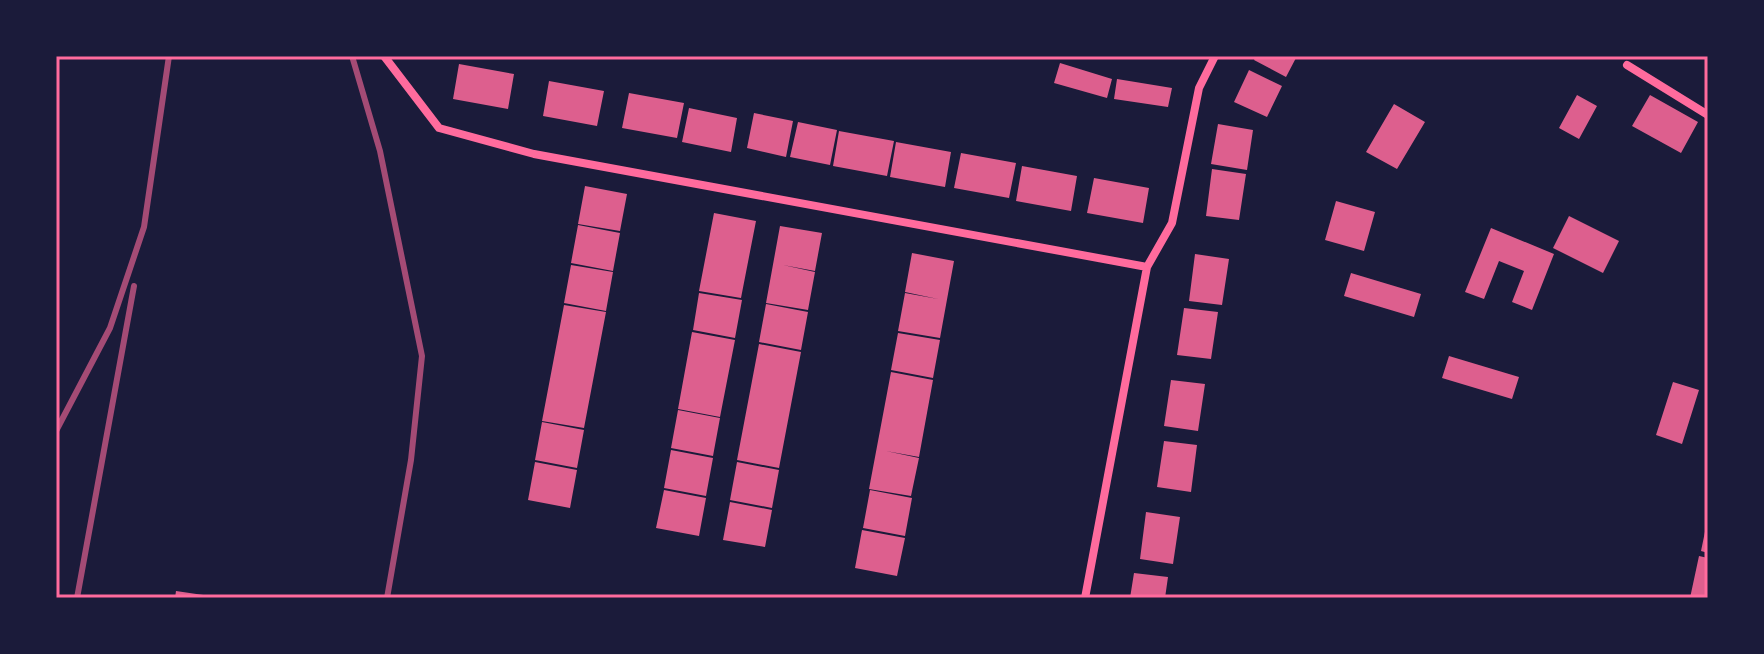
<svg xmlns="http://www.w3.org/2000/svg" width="1764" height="654" font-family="'Open Sans',sans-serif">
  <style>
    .building { fill: #dd5f8e }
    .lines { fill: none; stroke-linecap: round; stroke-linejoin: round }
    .minor { stroke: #ff6b9d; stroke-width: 8 }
    .rail { stroke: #a44b75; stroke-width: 6 }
    .neatline { fill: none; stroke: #ff6b9d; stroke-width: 3 }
  </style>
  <rect width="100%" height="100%" fill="#1b1b3a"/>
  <path class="building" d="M1256,56H1297L1286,77L1254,60Z
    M1060,63L1112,79L1107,98L1054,83Z
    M459,64L514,74L508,109L453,99Z
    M1249,70L1282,86L1267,117L1234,102Z
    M1117,79L1172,88L1168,107L1114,99Z
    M549,81L604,91L597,126L543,116Z
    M629,93L684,103L677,138L622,128Z
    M1577,95L1597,106L1579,139L1559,128Z
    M1650,95L1698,122L1681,153L1632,126Z
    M1394,104L1425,122L1397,169L1366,152Z
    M689,108L737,118L731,152L682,142Z
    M754,113L793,121L786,157L747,148Z
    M798,122L837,130L830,165L790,157Z
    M1218,124L1253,130L1247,170L1211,164Z
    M839,131L894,141L887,176L833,166Z
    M896,142L951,152L945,187L890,177Z
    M961,153L1016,163L1009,198L954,188Z
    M1022,166L1077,176L1071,211L1016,201Z
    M1212,169L1246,174L1239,220L1206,216Z
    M1094,178L1149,188L1143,223L1087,213Z
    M585,186L627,194L620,231L578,224Z
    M1336,201L1375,212L1364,251L1325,240Z
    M714,213L756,221L741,298L699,291Z
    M1569,216L1619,241L1603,273L1553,248Z
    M578,225L620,233L613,271L571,263Z
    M780,226L822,233L815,271L783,265L815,272L808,310L766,303Z
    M1491,228L1554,254L1532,310L1512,302L1524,271L1499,261L1484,299L1465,292Z
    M912,253L954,261L940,338L898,331L905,293L938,299L905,292Z
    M1195,254L1229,259L1222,305L1189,301Z
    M571,265L613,272L606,311L564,303Z
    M1351,273L1421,294L1414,317L1344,296Z
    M699,293L742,300L735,338L693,330Z
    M766,304L808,312L801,350L759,342Z
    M564,305L606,312L584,428L542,421Z
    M1184,308L1218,312L1211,359L1177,355Z
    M692,332L735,340L720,417L678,409Z
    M898,333L940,340L933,378L891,370Z
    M759,344L801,352L779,468L737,460Z
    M1449,356L1519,377L1512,399L1442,378Z
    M891,372L933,380L919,457L886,451L919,458L911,496L869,489Z
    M1171,380L1205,384L1198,431L1164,426Z
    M1673,382L1699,390L1682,444L1656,435Z
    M678,410L720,418L713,456L671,448Z
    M542,422L584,430L577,468L535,460Z
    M1164,441L1197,445L1191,492L1157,487Z
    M671,450L713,458L706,496L664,488Z
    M535,462L577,470L570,508L528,500Z
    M737,462L779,470L772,508L730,500Z
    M664,490L706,498L699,536L656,528Z
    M870,490L912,498L905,536L863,528Z
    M730,502L772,510L765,547L723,540Z
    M1146,512L1180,517L1173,564L1140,559Z
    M1707,522H1708V553L1701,551Z
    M862,530L905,538L897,576L855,568Z
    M1699,556L1708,558V598H1690Z
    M1134,573L1168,577L1165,598H1130Z
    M176,591L210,596V598H175Z"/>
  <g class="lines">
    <path class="minor" d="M384,56L439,128L534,154L1147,267
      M1627,65L1708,115
      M1085,598L1147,267L1172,223L1199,88L1215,56"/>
    <path class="rail" d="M352,56L380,151L422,356L411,460L387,598
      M56,431L110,328L144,227L169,56
      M77,598L134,286"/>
  </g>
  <rect width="1764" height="654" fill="none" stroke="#1b1b3a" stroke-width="116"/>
  <rect x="58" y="58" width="1648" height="538" class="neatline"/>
</svg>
